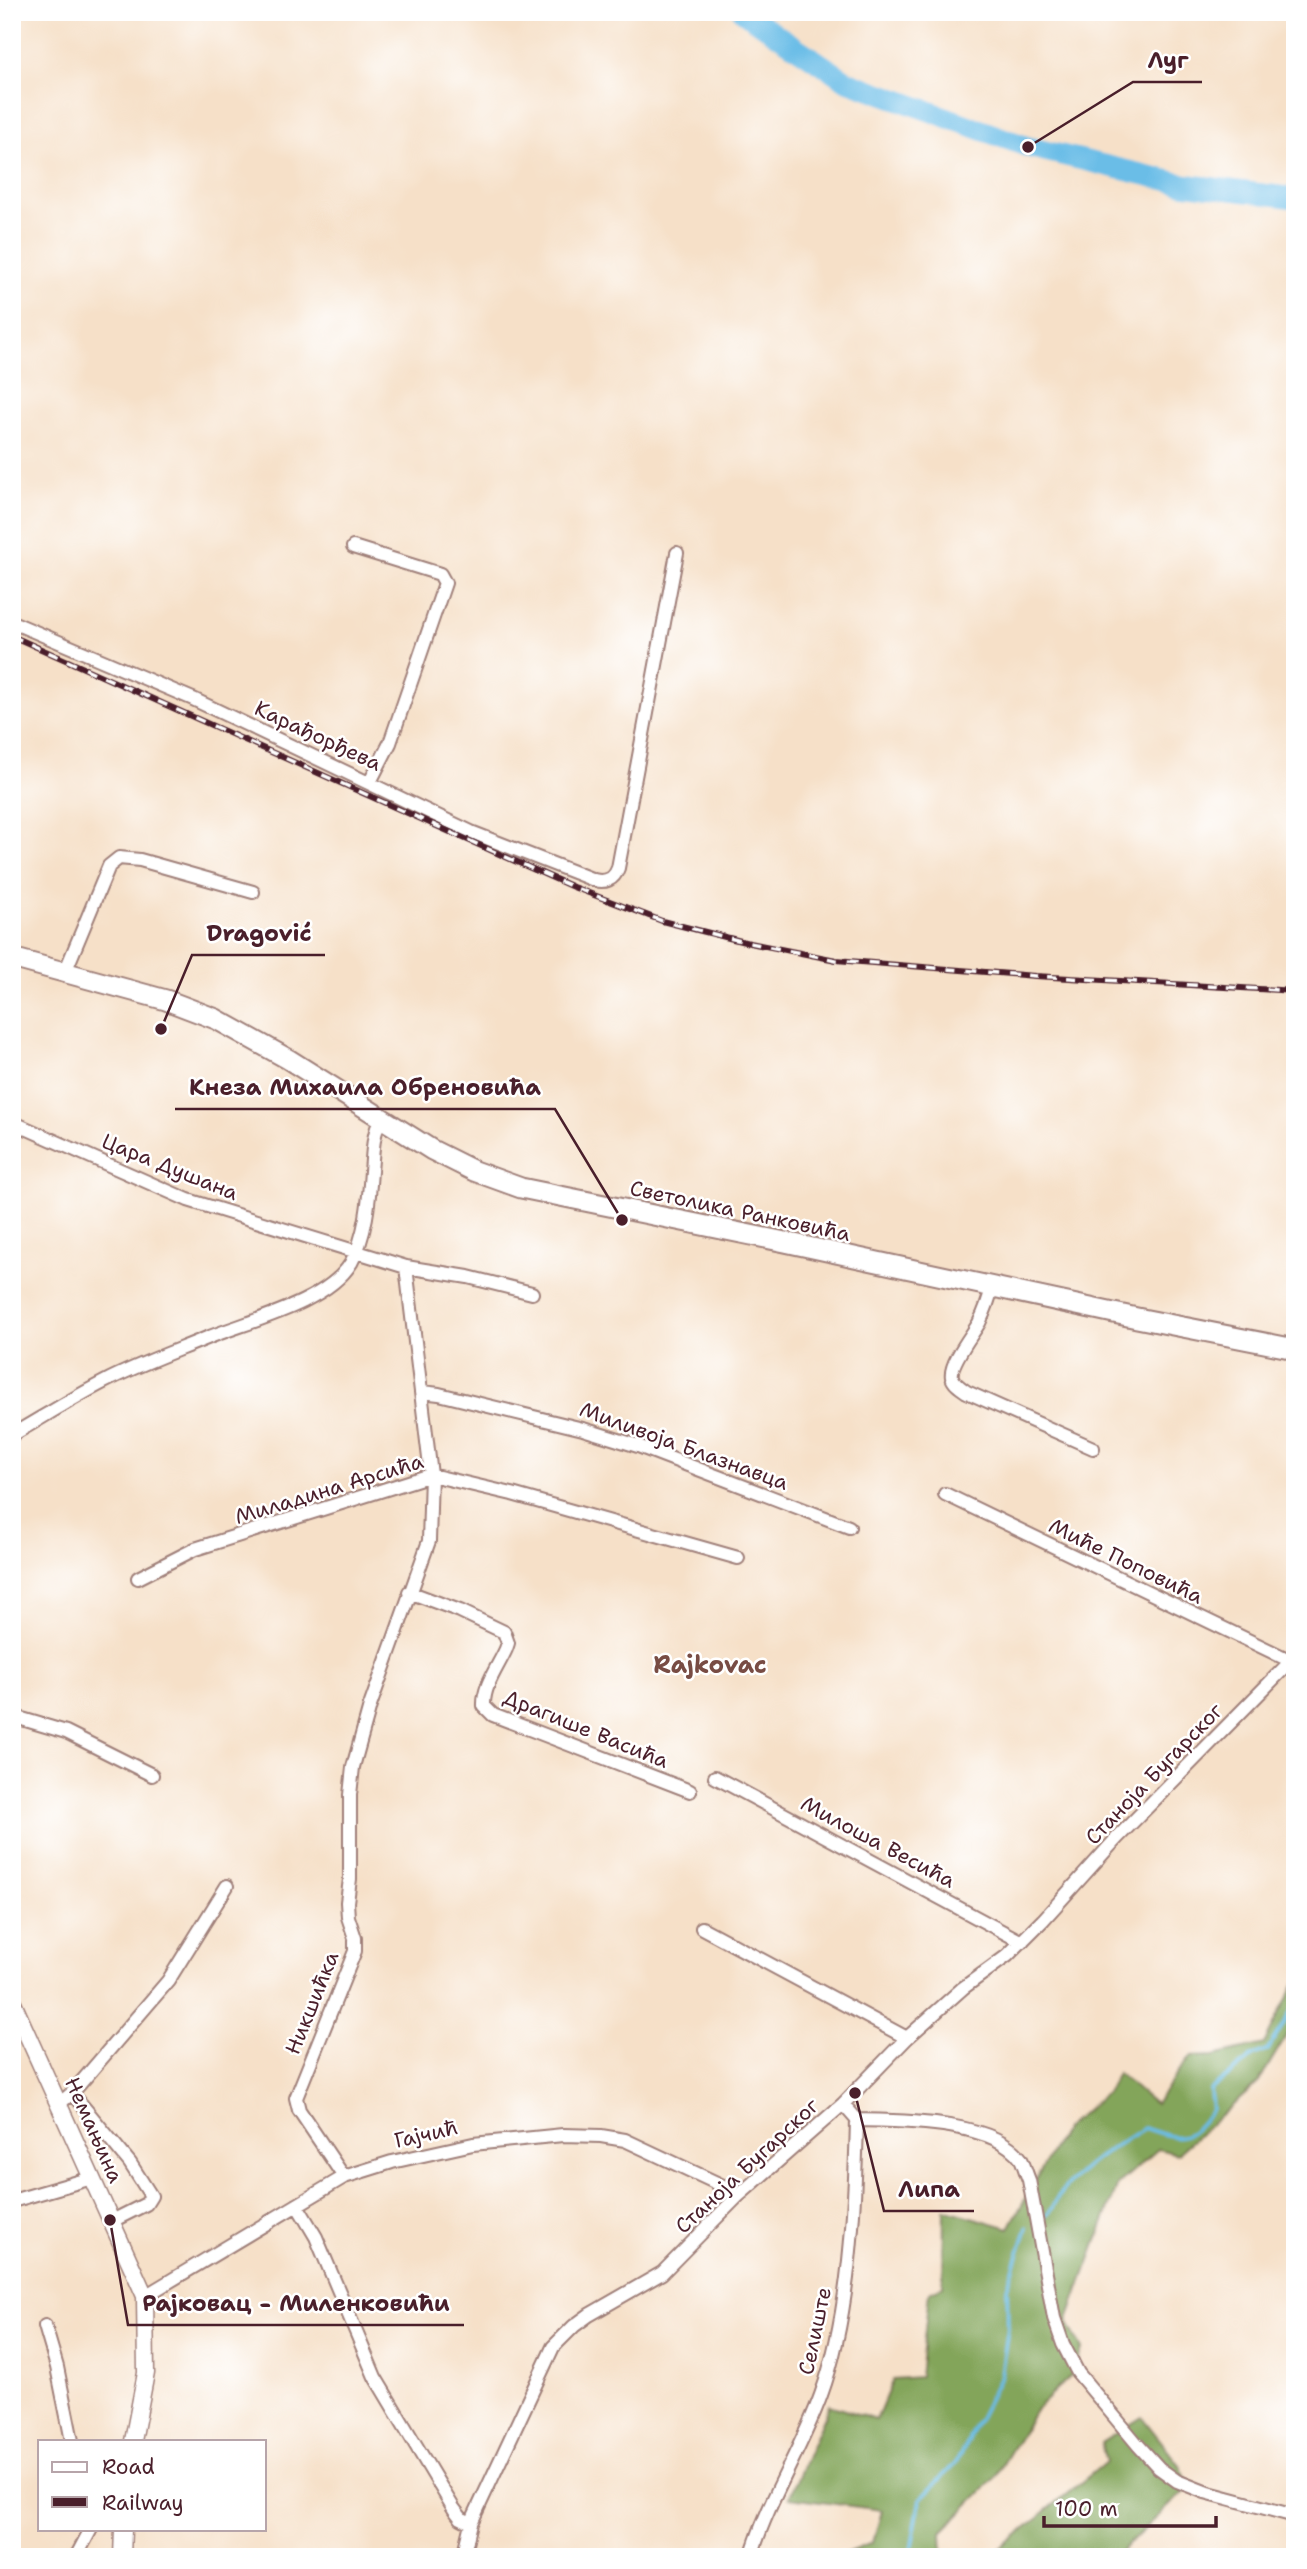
<svg xmlns="http://www.w3.org/2000/svg" width="1307" height="2569" font-family="'Shantell Sans',sans-serif">
  <style>
    .forest { fill: #83a55a; stroke: #666242; stroke-width: 2 }
    .lines { fill: none; stroke-linecap: round; stroke-linejoin: round }
    .stream { stroke: #6bbde7; stroke-width: 3.5 }
    .river { stroke: #6bbde7; stroke-width: 21 }
    .minor-casing { stroke: #a0807a; stroke-width: 16 }
    .tertiary-casing { stroke: #a0807a; stroke-width: 19 }
    .primary-casing { stroke: #a0807a; stroke-width: 23 }
    .minor { stroke: #fff; stroke-width: 12 }
    .tertiary { stroke: #fff; stroke-width: 16 }
    .primary { stroke: #fff; stroke-width: 19 }
    .rail-casing { stroke: #4a1f2b; stroke-width: 6 }
    .rail { stroke: #fff; stroke-width: 3.5; stroke-dasharray: 10; stroke-linecap: butt }
    .labels { text-anchor: middle; dominant-baseline: central; stroke-width: 5; stroke-linejoin: round; paint-order: stroke }
    .street-label { font-size: 21px; fill: #4a1f2b; stroke: #fff }
    .quarter-label { font-size: 24px; font-weight: bold; fill: #784c44; stroke: #fff }
    .leader { fill: none; stroke: #4a1f2b; stroke-width: 2.5 }
    .callout-dot { fill: #4a1f2b; stroke: #fff; stroke-width: 2.5 }
    .callout-label { font-size: 23px; text-anchor: middle; font-weight: bold; fill: #4a1f2b; stroke: #fff; stroke-width: 5; stroke-linejoin: round; paint-order: stroke }
  </style>
  <rect width="100%" height="100%" fill="#fff"/>
  <filter id="ink" filterUnits="userSpaceOnUse"><feTurbulence type="fractalNoise" baseFrequency=".0143" numOctaves="2"/><feDisplacementMap in="SourceGraphic" scale="14" xChannelSelector="R" yChannelSelector="G"/><feConvolveMatrix kernelMatrix="1 2 1 2 8 2 1 2 1" color-interpolation-filters="sRGB"/></filter>
  <filter id="wash" filterUnits="userSpaceOnUse"><feTurbulence type="fractalNoise" baseFrequency=".00686" numOctaves="4" result="noise"/><feDisplacementMap in="SourceGraphic" scale="28" xChannelSelector="R" yChannelSelector="G"/><feGaussianBlur stdDeviation="1.57" result="paint"/><feColorMatrix in="noise" values="0 0 0 0 0 0 0 0 0 0 0 0 0 0 0 0 0 1.4 0 .05"/><feComposite in="paint" operator="in"/></filter>
  <g filter="url(#wash)">
    <rect width="100%" height="100%" fill="#f6e0c8"/>
    <path class="forest" d="M1295,1983V2021L1258,2083L1177,2154L1158,2149L1118,2184L1067,2322L1082,2349L1073,2374L1036,2409L994,2479L942,2532L943,2557H836L873,2543L882,2510L789,2498L829,2405L876,2420L893,2379L920,2377L929,2292L943,2286L944,2209L1009,2228L1064,2129L1106,2093L1117,2073L1155,2104L1190,2057L1214,2056L1264,2044Z
      M1142,2417L1180,2465L1189,2487L1115,2557H990L1106,2462L1101,2443Z"/>
    <g class="lines">
      <path class="stream" d="M1044,2217C1057,2208 1053,2201 1062,2191C1086,2164 1114,2146 1144,2128C1181,2141 1188,2142 1212,2109L1210,2090L1252,2057L1268,2050L1295,2005
        M910,2557L920,2499L956,2463L1001,2375L1008,2328L1007,2288L1027,2228"/>
      <path class="river" d="M743,12L847,81L1028,147L1183,184L1295,198"/>
    </g>
  </g>
  <g filter="url(#ink)">
    <g class="lines">
      <g class="minor-casing">
        <path id="minor" d="M353,547L440,574L445,583L390,743L370,782
          M12,622L193,699L471,832L594,880C605,883 614,880 618,868L677,553
          M65,972L109,866L119,858L140,860L253,892
          M12,1122L188,1200L406,1267L468,1277L532,1293
          M992,1287C989,1300 985,1311 979,1323C972,1335 949,1364 952,1377C954,1384 961,1388 967,1392L1093,1448
          M422,1392L439,1394L583,1429L638,1446L849,1527
          M12,1435C43,1417 73,1398 104,1382C137,1365 173,1352 207,1338C249,1321 327,1303 351,1263C366,1236 369,1201 371,1171C373,1153 372,1135 381,1119
          M945,1494L1291,1661
          M138,1578L195,1549L431,1475L512,1494L738,1558
          M409,1592L460,1611L504,1632L508,1643L506,1649C498,1667 483,1686 484,1706L493,1715L690,1791
          M12,1716L66,1732L152,1775
          M715,1777L1022,1942
          M702,1928L907,2038
          M72,2093L130,2163L151,2196L146,2204L112,2221
          M59,2104L72,2093L168,1981L227,1886
          M857,2120C900,2121 994,2120 1021,2159C1024,2165 1026,2173 1029,2180L1054,2318L1063,2344L1078,2373L1138,2445L1159,2468L1177,2481L1205,2492L1295,2516
          M344,2177L299,2110L296,2098L355,1951V1938L348,1917L347,1902L350,1879V1795L353,1767L370,1706L429,1541L431,1475L406,1267
          M12,2201L92,2178
          M297,2205L316,2237L375,2377L454,2509L461,2518L471,2523
          M145,2296L344,2177L392,2162L473,2144L563,2135L601,2136L625,2140L723,2186L737,2197
          M45,2326L57,2367L72,2441
          M76,2557L91,2529
          M463,2557L471,2523L553,2347L574,2326L589,2315L662,2273L737,2197L843,2104L907,2038L963,1988L1007,1956L1043,1920L1117,1838L1295,1657
          M751,2557C768,2500 801,2450 821,2395C850,2316 855,2204 857,2120L843,2104"/>
      </g>
      <g class="tertiary-casing">
        <path id="tertiary" d="M12,2001L145,2296L146,2373L133,2441
          M122,2557L123,2529"/>
      </g>
      <g class="primary-casing">
        <path id="primary" d="M12,958L166,1000L216,1019L288,1059L432,1150L474,1171L521,1188L785,1242L1137,1318L1295,1349"/>
      </g>
      <use href="#minor" class="minor"/>
      <use href="#tertiary" class="tertiary"/>
      <use href="#primary" class="primary"/>
      <g class="rail-casing">
        <path id="rail" d="M12,636L573,887L662,921L745,942L836,960L1035,976L1295,991"/>
      </g>
      <use href="#rail" class="rail"/>
    </g>
  </g>
  <g class="labels">
    <g class="street-label">
      <text transform="translate(318 736) rotate(25)">Карађорђева</text>
      <text transform="translate(170 1167) rotate(22)">Цара Душана</text>
      <text transform="translate(740 1211) rotate(12)">Светолика Ранковића</text>
      <text transform="translate(684 1446) rotate(20)">Миливоја Блазнавца</text>
      <text transform="translate(329 1489) rotate(-17)">Миладина Арсића</text>
      <text transform="translate(1126 1561) rotate(26)">Миће Поповића</text>
      <text transform="translate(586 1729) rotate(22)">Драгише Васића</text>
      <text transform="translate(1154 1774) rotate(-46)">Станоја Бугарског</text>
      <text transform="translate(878 1842) rotate(28)">Милоша Весића</text>
      <text transform="translate(312 2003) rotate(-68)">Никшићка</text>
      <text transform="translate(94 2130) rotate(66)">Немањина</text>
      <text transform="translate(426 2134) rotate(-13)">Гајчић</text>
      <text transform="translate(747 2166) rotate(-43)">Станоја Бугарског</text>
      <text transform="translate(815 2331) rotate(-78)">Селиште</text>
    </g>
    <g class="quarter-label">
      <text x="710" y="1665">Rajkovac</text>
    </g>
  </g>
  <path class="leader" d="M1028 147L1133 82H1202M161 1029L192 955H325M622 1220L555 1109H175M855 2093L884 2211H974M110 2220L128 2325H464"/>
  <g class="callout-dot">
    <circle cx="1028" cy="147" r="7"/>
    <circle cx="161" cy="1029" r="7"/>
    <circle cx="622" cy="1220" r="7"/>
    <circle cx="855" cy="2093" r="7"/>
    <circle cx="110" cy="2220" r="7"/>
  </g>
  <g class="callout-label">
    <text x="1168" y="68">Луг</text>
    <text x="259" y="941">Dragović</text>
    <text x="365" y="1095">Кнеза Михаила Обреновића</text>
    <text x="929" y="2197">Липа</text>
    <text x="296" y="2311">Рајковац - Миленковићи</text>
  </g>
  <rect width="1307" height="2569" fill="none" stroke="#fff" stroke-width="42"/>
  <rect x="38" y="2440" width="228" height="91" fill="#ffffff" stroke="#b7a5aa" stroke-width="2"/>
  <rect x="52" y="2462" width="35" height="10" fill="#ffffff" stroke="#b7a5aa" stroke-width="2"/>
  <text x="102" y="2474" font-size="21" fill="#4a1f2b">Road</text>
  <rect x="52" y="2497" width="35" height="10" fill="#4a1f2b" stroke="#b7a5aa" stroke-width="2"/>
  <text x="102" y="2510" font-size="21" fill="#4a1f2b">Railway</text>
  <path d="M1044 2516v10h172v-10" fill="none" stroke="#4a1f2b" stroke-width="3.5"/>
  <text x="1055" y="2516" font-size="21" fill="#4a1f2b" stroke="#ffffff" stroke-width="5" paint-order="stroke">100 m</text>
</svg>
